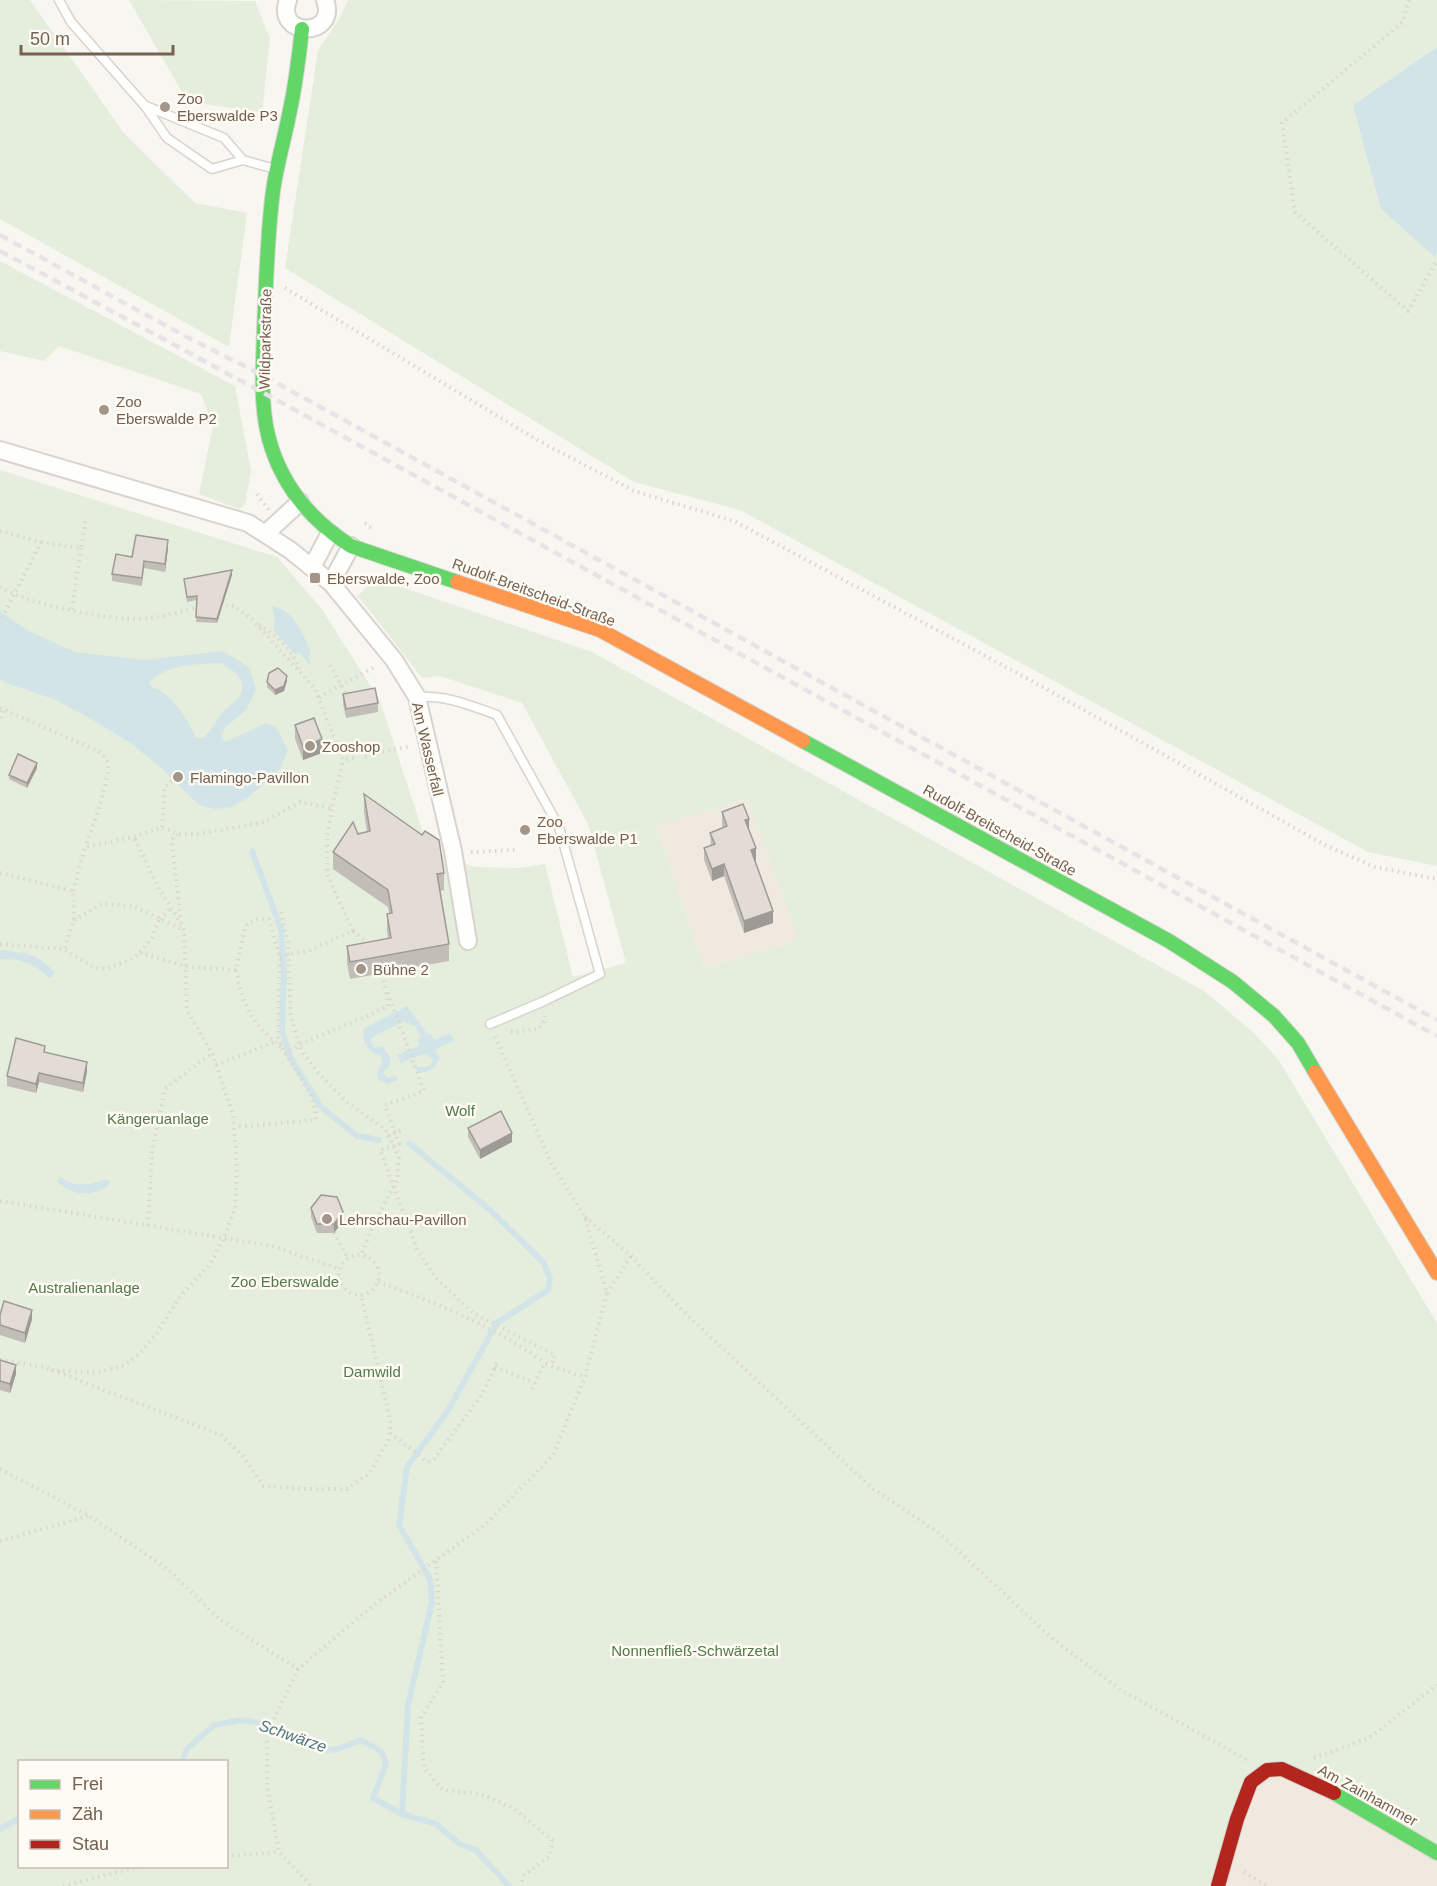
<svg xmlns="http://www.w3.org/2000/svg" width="1437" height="1886" font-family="Arial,sans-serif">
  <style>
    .residential { fill: #f0e9df }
    .green { fill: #e5eedc; fill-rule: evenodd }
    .water { fill: #d3e4e8; fill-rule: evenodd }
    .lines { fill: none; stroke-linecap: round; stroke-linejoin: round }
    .stream { stroke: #d3e4e8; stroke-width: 6 }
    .lane-casing { stroke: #d8d3ce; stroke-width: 11 }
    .street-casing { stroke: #d8d3ce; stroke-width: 20 }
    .fast-casing { stroke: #d8d3ce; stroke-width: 16 }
    .slow-casing { stroke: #d8d3ce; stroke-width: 16 }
    .jam-casing { stroke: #d8d3ce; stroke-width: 16 }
    .path { stroke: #dad6d0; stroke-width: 4; stroke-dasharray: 1.5 4.5; stroke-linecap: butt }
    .lane { stroke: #fefefd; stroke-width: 8 }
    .street { stroke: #fefefd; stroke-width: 16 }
    .fast { stroke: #63d668; stroke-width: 14 }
    .slow { stroke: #ff974d; stroke-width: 14 }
    .jam { stroke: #b3261e; stroke-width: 14 }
    .rail { stroke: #e6e4e6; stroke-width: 4.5; stroke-dasharray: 9 6; stroke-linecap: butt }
    .path-bridge { stroke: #dad6d0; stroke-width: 4; stroke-dasharray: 1.5 4.5; stroke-linecap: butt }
    .wall { fill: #c2bdb7 }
    .shaded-wall { fill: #9e9a95 }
    .building { fill: #e2dcd5; stroke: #9e9a95; stroke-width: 1.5 }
    .poi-dot { fill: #a39589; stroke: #fefaf4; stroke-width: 2 }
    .labels { text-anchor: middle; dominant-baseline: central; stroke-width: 5; stroke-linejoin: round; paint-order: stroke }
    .poi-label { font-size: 15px; fill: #756151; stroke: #fefaf4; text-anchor: start }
    .street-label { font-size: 15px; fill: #756151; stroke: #fefaf4 }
    .park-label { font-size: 15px; fill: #54794b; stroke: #fefaf4 }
    .water-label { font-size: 16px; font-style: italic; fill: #4d7885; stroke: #fefaf4 }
  </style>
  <rect width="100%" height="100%" fill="#f8f6f0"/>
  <path class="residential" d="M748,799L798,940L704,968L656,826Z
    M1281,1773L1437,1858V1886H1221L1254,1787Z"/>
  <path class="green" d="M0,0H30L124,133L195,203L247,213L229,347L0,219Z
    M129,0L255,1L270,39L262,113L187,101Z
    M348,0H1437V47L1353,105L1435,256L1437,252V866L1368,852L740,510L634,482L285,268L318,50L338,21Z
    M0,261L235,386L251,471L245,505L239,509L199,494L213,426L201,394L59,346L44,361L0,351Z
    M0,470L277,557L321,608L380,701L428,848L474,867L518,868L545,864L573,977L626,963L588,824L522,703L440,676L422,678L358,596L372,581L381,580L592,652L1204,991L1253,1032L1278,1059L1437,1323V1849L1263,1765L1213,1886H0ZM748,799L798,940L704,968L656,826ZM20,1762H226V1866H20Z"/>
  <path class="water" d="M1437,47V252L1435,257L1381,209L1353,105Z
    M272,607C292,606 304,637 311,651L308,658L311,663L309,665L300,652L296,655L273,630L275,623Z
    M0,611L27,630L75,652L144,660L222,651L240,661L250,669L256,689L247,709L226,727L221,735L223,740L226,742L266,723L276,727L288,750L280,769L250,796L232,807L215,809L199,805L158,765L130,743L93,720L56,700L6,683L0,679ZM221,663C233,670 249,680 239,697C234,703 226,708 221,714C215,722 211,731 204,738H196C190,723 178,704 164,693C158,689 153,689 149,683C165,664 198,664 221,663Z
    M0,950C28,953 34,952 55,972L52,977L49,978C34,963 21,959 0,959Z
    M407,1006C414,1017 421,1023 427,1034L432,1035L434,1040L450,1033L454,1041L437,1048L436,1052L440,1058C434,1069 430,1072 418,1073L415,1067H426L431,1064L433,1059L424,1054L401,1063L397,1055L419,1046L418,1041L420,1036L415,1026L403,1022L386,1030L370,1039L374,1048L383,1046L391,1059L389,1066L383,1073L389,1078L396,1075L398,1080L388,1084L378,1079L377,1074L382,1062L380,1056C367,1051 362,1043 363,1029Z
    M62,1177C75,1190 93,1183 108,1179L110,1183C96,1198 72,1196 57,1182L58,1179Z"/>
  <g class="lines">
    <path class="stream" d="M252,851L281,929L284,975L282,1030L290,1057L321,1107L357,1136L379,1140
      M182,1762L187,1749L214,1725L242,1720L265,1724L297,1740L325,1750L338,1749L361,1740L382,1752L386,1764L373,1798L402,1814L436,1824L460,1844L476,1850L509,1886
      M402,1814L408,1705L432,1602L430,1579L399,1525L407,1467L447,1412L497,1323L548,1290L550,1279L544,1263L490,1210L410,1144
      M0,1829L20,1818"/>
    <g class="lane-casing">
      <path id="lane" d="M59,0L71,22L145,106L167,138L212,169L243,160
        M146,106L224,138L243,160L275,169
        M417,697C446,695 469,705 497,715L559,827L600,974L542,1002L490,1024"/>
    </g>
    <g class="street-casing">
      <path id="street" d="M288,0C274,38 339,38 325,0
        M0,450L248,523L290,550L331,583L394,660L417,697L453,851L468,941
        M265,534L300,502
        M312,567L330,533
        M331,583L351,546"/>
    </g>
    <g class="fast-casing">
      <path id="fast" d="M302,29C299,56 296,83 290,110C285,137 277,163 273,191C267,237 266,284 264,331C263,371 259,411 272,449C286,491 315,523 351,546L457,582
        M803,741L1169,941L1233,982L1274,1016L1298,1043L1315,1072
        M1334,1793L1437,1853"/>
    </g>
    <g class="slow-casing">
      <path id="slow" d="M457,582L600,630L803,741
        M1315,1072L1437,1273"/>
    </g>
    <g class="jam-casing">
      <path id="jam" d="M1218,1886L1237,1819L1251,1782L1267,1770L1282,1769L1334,1793"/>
    </g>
    <path class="path" d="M1409,0L1403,22L1282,123L1295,212L1408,311L1437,260
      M285,288L539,441L634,491L734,521L1032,681L1327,846L1375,867L1437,879
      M257,494L269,510
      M365,523L374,530
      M0,531L41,542L0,622
      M41,542L81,548L86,519
      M0,587C28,604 107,620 141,619C160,618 181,611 200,607
      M220,605L234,606L251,618L315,689L343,760L354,758
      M72,609L81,548
      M259,625C276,634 293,651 300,669
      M330,665L347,696
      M319,697L377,666
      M0,708L98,751C101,754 106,757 107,762C112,775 91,832 85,847
      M0,718L3,710
      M365,756L410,746
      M162,827L165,786L172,781
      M178,834L173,839L172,844L181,922
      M471,852L515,850
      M0,873L73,891L74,920L64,949
      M73,891L85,847L134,837L162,827L178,834H198L264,822L300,802L332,808L343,760
      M281,912L288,943L291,1018L301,1050L319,1074L347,1102L386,1130L399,1158L397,1180L372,1228L361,1255
      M160,919L171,908
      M74,920L102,904L133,906L183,930
      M353,931L371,946
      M0,944L64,949L93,967L105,969L130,960L140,953L152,937L159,919
      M140,953L190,967L236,970L245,927C252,919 259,918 269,919L280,957L278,1037C287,1066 316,1088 316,1120L236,1127
      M280,957L310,950L353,931L327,874V839L332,808
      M236,970C244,1008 251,1022 281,1047
      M511,1031L515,1032L539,1029L545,1019V1016
      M285,1054C317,1033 354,1024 388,1006L382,968
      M216,1065L274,1042
      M388,1136L405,1129
      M0,1201L272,1246L340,1269
      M585,1217L631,1256L686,1314L872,1488L939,1533L1054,1640L1121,1690L1247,1760
      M148,1225L152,1151L165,1089L212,1053
      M334,1233L348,1258
      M339 1275a20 20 0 1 1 40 0a20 20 0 1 1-40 0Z
      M378,1282C436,1303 494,1326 545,1363
      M607,1293L631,1256
      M0,1360L45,1367L221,1435L244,1457L263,1486L306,1489H347L370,1473L388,1441L391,1423L361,1295
      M553,1361L551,1366L585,1377
      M495,1367L535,1383
      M51,1370L97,1373L125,1365L139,1354L156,1334L180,1297L210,1264L224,1238L235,1208L237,1167L233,1114L212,1053L187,1010L184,931L181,923L159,889L134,837
      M532,1389L545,1363L551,1366
      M390,1433L428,1462L434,1459L483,1393L497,1363
      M0,1469L89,1516L169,1570L220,1620L298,1669
      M0,1541L88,1516
      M436,1561L443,1682L421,1718L424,1768L443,1790L481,1794L513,1808L552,1840L550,1856L524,1875L521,1886
      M274,1719L298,1669L375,1604L486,1524L553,1455L585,1377L607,1293L585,1217L551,1163L495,1036
      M267,1741V1786L279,1852L311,1886
      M1314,1758L1369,1738L1437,1685
      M226,1856L279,1852
      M1244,1872L1267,1886
      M63,1886L142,1866"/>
    <use href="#lane" class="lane"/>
    <use href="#street" class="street"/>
    <use href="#fast" class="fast"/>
    <use href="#slow" class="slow"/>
    <use href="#jam" class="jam"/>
    <path class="rail" d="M0,235L185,336L262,375L1437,1020
      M0,251L286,405L1437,1036"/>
    <path class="path-bridge" d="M388,993L424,1091L385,1105L399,1144L380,1150L417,1249L435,1277L473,1313L555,1355L553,1361"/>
  </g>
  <path class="wall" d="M168,548L165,572L144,568L142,586L112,581V574L132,557Z
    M232,575L217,623L196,622L197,600L187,602L184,579Z
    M287,681L284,691L275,695L267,687V682Z
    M343,694L378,703V712L346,718L343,703Z
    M295,725L322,753L303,760L295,739Z
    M37,768L27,788L9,779V775Z
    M364,794L444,873V890L440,891L449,944V961L350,979L347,963V946L388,939L387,931V914L389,913L388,907L333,869V852L367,832L364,812Z
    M722,812L749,830L756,860H755L773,923L744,933L724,876L712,881L704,860V848L711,846L710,833L723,828L722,824Z
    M45,1052L87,1071L83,1092L39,1082L36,1093L7,1086V1076Z
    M468,1128L512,1142L480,1159L468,1137Z
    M311,1208L343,1221L334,1233H317L311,1217Z
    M0,1315L32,1319L25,1343L0,1335Z
    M0,1360L16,1374L10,1393L0,1390Z"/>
  <path class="shaded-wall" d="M168,540V548L165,572V564Z
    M232,570V575L217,623V619Z
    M287,676V681L284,691L275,695V690Z
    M322,739V753L303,760V747Z
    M37,763V768L27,788V783Z
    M749,819V831L745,820Z
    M756,848V860L751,862V850Z
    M724,864V876L712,881V869Z
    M773,911V923L744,933V921Z
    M87,1062V1071L83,1092V1083Z
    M39,1073V1082L36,1093V1084Z
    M512,1133V1142L480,1159V1150Z
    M343,1212V1221L334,1233V1224Z
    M32,1310V1319L25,1343V1333Z
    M16,1365V1374L10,1393V1384Z"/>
  <path class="building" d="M136,535L168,540L165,564L144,561L142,578L112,574L116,554L132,557Z
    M232,570L217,619L196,617L197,596L187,597L184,579Z
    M278,668L287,676L284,686L275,690L267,682L269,673Z
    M375,688L378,703L346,709L343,694Z
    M314,718L322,739L303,747L295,725Z
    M18,754L37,763L27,783L9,775Z
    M364,794L422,835L425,831L439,840L444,873L437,874L449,944L350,962L347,946L391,938L387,914L392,913L388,890L333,852L353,822L358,834L370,831Z
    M743,804L749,819L745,820L756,848L751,850L773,911L744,921L724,864L712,869L704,848L715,844L710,833L727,826L722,812Z
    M16,1038L45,1046L44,1052L87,1062L83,1083L39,1073L36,1084L7,1076Z
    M501,1111L512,1133L480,1150L468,1128Z
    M321,1195L337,1197L343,1212L334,1224H317L311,1208Z
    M4,1301L32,1310L25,1333L0,1325V1315Z
    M0,1360L16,1365L10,1384L0,1381Z"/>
  <g class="poi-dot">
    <circle cx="165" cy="107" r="6"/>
    <circle cx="104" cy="410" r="6"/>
    <rect x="309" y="572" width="12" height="12" rx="3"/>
    <circle cx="310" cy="746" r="6"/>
    <circle cx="178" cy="777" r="6"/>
    <circle cx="525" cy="830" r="6"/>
    <circle cx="361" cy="969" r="6"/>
    <circle cx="327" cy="1219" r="6"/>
  </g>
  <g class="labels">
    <g class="poi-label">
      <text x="177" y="98">Zoo<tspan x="177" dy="17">Eberswalde P3</tspan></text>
      <text x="116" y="401">Zoo<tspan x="116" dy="17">Eberswalde P2</tspan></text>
      <text x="327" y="578">Eberswalde, Zoo</text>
      <text x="322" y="746">Zooshop</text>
      <text x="190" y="777">Flamingo-Pavillon</text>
      <text x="537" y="821">Zoo<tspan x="537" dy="17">Eberswalde P1</tspan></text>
      <text x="373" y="969">Bühne 2</text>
      <text x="339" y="1219">Lehrschau-Pavillon</text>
    </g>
    <g class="street-label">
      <text transform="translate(265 339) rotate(-89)">Wildparkstraße</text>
      <text transform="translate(534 592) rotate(20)">Rudolf-Breitscheid-Straße</text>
      <text transform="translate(428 749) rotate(77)">Am Wasserfall</text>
      <text transform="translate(1000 830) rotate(29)">Rudolf-Breitscheid-Straße</text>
      <text transform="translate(1368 1795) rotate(29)">Am Zainhammer</text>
    </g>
    <g class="park-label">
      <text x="460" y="1110">Wolf</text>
      <text x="158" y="1118">Kängeruanlage</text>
      <text x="285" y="1281">Zoo Eberswalde</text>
      <text x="84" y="1287">Australienanlage</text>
      <text x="372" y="1371">Damwild</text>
      <text x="695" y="1650">Nonnenfließ-Schwärzetal</text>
    </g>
    <g class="water-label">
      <text transform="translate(293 1736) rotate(19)">Schwärze</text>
    </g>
  </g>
  <rect x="18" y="1760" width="210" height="108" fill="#fefaf4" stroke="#c7bdb3" stroke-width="1.5"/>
  <rect x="30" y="1780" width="30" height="9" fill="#63d668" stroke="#c7bdb3" stroke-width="1.5"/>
  <text x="72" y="1790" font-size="18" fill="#756151">Frei</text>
  <rect x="30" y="1810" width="30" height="9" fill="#ff974d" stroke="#c7bdb3" stroke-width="1.5"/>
  <text x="72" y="1820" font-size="18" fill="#756151">Zäh</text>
  <rect x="30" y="1840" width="30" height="9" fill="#b3261e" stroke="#c7bdb3" stroke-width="1.5"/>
  <text x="72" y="1850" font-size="18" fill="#756151">Stau</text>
  <path d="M21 45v9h152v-9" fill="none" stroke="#756151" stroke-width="3"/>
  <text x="30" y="45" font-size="18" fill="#756151" stroke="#fefaf4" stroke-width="4.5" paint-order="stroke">50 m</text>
</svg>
